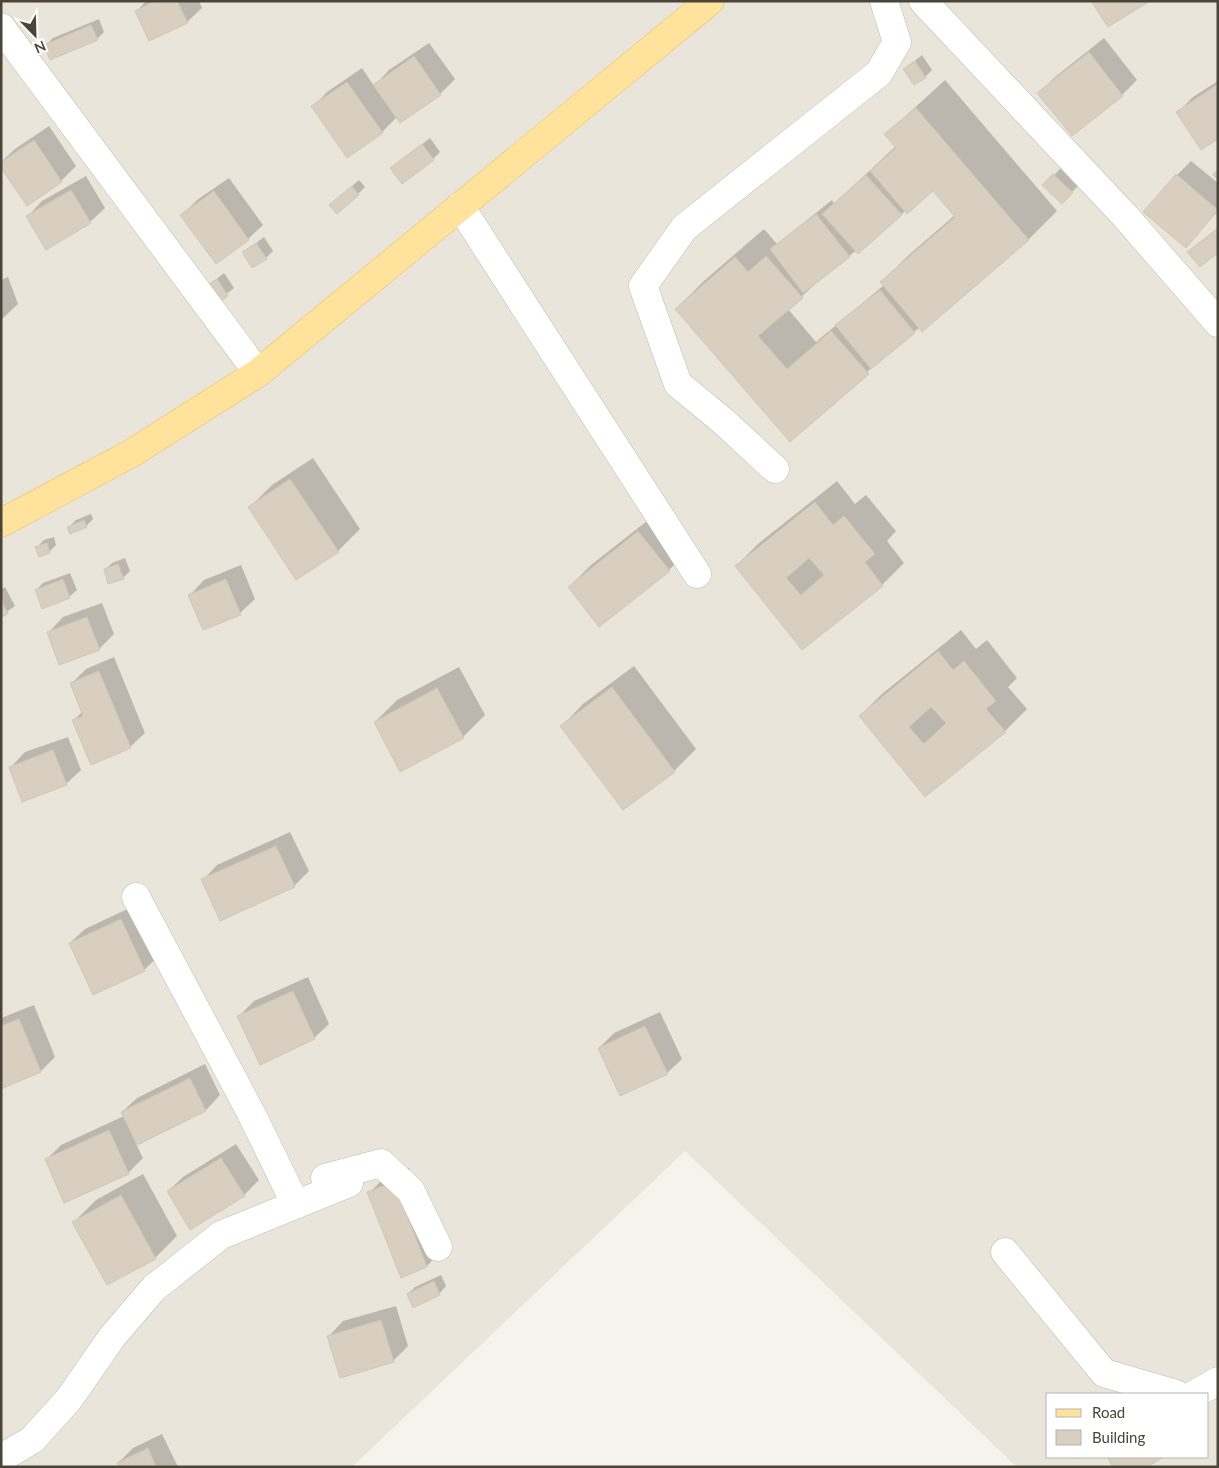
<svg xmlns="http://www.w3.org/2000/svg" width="1219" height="1468" font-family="Lato,sans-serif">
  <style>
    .residential { fill: #eae5da; fill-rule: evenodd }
    .shadow { fill: #0003; fill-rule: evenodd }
    .building { fill: #d8cfc1; stroke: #d3c7b4; fill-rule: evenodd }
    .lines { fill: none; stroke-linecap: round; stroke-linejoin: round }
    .minor-casing { stroke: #c2bbae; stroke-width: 29 }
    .major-casing { stroke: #e6c16a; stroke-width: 29 }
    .minor { stroke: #fff; stroke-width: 28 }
    .major { stroke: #ffe39c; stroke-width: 28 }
  </style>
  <rect width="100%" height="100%" fill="#f6f3ec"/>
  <path class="residential" d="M1,1H1218V1467H1017L685,1151L352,1467H1ZM1048,1394H1208V1457H1048Z"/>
  <path class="shadow" d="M146,1H199L202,8L187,22L137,11Z
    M99,19L104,32L97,39L46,45L53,38Z
    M1104,38L1137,80L1122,95L1072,134L1039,93L1054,78Z
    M429,43L455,79L440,94L397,117L382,132L313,107L327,92L362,68L374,86L389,70Z
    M922,55L932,70L925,77L905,69Z
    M945,80L1057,211L1029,239L922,330L920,327L885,356L790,440L676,309L705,280L764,229L777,244L832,200L834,204L896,146L886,134ZM933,189L955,215L910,254L881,282L884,285L816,342L788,309L824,276Z
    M1218,81V137L1178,112L1193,97Z
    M49,126L76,166L61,181L27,204L1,162L15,149Z
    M430,138L440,152L433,159L391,168Z
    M1191,161L1218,183V211L1186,246L1177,175Z
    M1061,168L1079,185L1062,202L1044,185Z
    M86,176L105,208L90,222L28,216L42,201Z
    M229,178L263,225L248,239L182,215L197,200Z
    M359,180L365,187L358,194L338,198Z
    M264,237L273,251L266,258L244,252Z
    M224,273L234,288L218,301L208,286Z
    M8,277L18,304L1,320V280Z
    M313,458L360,529L338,551L250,507L272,485Z
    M837,481L855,504L866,495L896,531L887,541L904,563L882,585L802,649L736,566L758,544Z
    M661,510L691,548L669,570L599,625L569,587L591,565Z
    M91,514L93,519L86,526L69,527L76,520Z
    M54,537L56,545L49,552L37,547L44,540Z
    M125,558L130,571L123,578L105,570L112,563Z
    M241,565L255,599L240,613L190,595L204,580Z
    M70,573L77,590L69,597L36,590L43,583Z
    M5,587L15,606L1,616V589Z
    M102,603L114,634L99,649L49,632L63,617Z
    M961,630L976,649L987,640L1017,678L1008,687L1027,709L1005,731L925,796L860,716L882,694Z
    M114,657L145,733L130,747L74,720L83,711L71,684L86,669Z
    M634,666L696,749L674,771L562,726L583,704Z
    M459,667L485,715L463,737L375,722L397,700Z
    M68,737L81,770L66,784L11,767L25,752Z
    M290,832L309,871L294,886L203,880L217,865Z
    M136,905L159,956L144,970L70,943L85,929Z
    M308,977L329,1024L314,1038L239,1016L254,1001Z
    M34,1005L55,1057L41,1071L1,1088V1018Z
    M660,1012L682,1059L667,1073L599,1048L614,1033Z
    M205,1064L220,1095L206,1110L136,1144L143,1158L128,1173L46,1160L61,1145L124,1116L122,1112L137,1098Z
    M236,1144L259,1180L244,1195L168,1191L183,1177Z
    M409,1168L441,1251L427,1266L369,1193L384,1178Z
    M143,1174L177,1236L155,1258L74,1222L96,1200Z
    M441,1275L446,1286L439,1294H408L415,1287Z
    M396,1306L408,1346L393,1361L329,1336L343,1321Z
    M162,1434L178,1467H120L118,1463L133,1448Z
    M1109,1457H1161L1144,1467H1115Z"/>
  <path class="building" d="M155,1H177L188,23L149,41L135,11Z
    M1091,1H1150L1108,27Z
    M91,25L98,40L50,60L44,45Z
    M1089,52L1123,96L1072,136L1037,93Z
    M414,56L441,95L400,123L373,85Z
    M915,61L926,78L914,85L903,69Z
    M347,82L383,133L347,158L311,106Z
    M1218,84V139L1201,150L1176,112Z
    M916,108L1029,240L922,332L880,282L955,217L933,191L907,214L870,171L896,148L884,134Z
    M34,140L62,182L27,206L1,168V162Z
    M422,144L434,160L402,184L390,168Z
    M1218,170V180L1213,174Z
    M1053,174L1073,193L1062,204L1042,185Z
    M1176,174L1218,210L1186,248L1143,212Z
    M866,175L902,215L858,254L822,214Z
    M352,186L359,195L337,214L329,205Z
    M71,190L91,223L46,250L26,216Z
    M214,191L249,240L216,264L180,215Z
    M816,214L850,257L803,293L770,249Z
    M1218,228V253L1200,267L1187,252Z
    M256,243L267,259L252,268L242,252Z
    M766,256L803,298L758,336L787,369L831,331L869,374L790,442L675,309L735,257L748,272Z
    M217,279L228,296L218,303L206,286Z
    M880,290L915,333L871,369L835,325Z
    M290,479L339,552L296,580L248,507Z
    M815,502L833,525L844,516L875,554L865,562L883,586L802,650L735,566ZM809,558L824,575L801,595L786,578Z
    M84,520L87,527L70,534L67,527Z
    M638,531L670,571L599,627L568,587Z
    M47,543L50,553L39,557L35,547Z
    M118,564L124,579L108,584L104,569Z
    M63,579L70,598L42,609L35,590Z
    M226,579L241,615L203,630L188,595Z
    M1,599L8,614L1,617Z
    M87,617L100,650L59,665L47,632Z
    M938,651L953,670L964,661L996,701L986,709L1006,732L925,797L859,716ZM931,707L946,723L924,744L909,727Z
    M99,671L131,748L91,765L72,720L83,716L70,683Z
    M612,687L675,772L623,810L560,726Z
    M437,688L464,738L400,772L374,722Z
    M53,750L67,785L22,802L9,767Z
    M276,846L295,887L220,921L201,879Z
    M121,919L145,971L93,995L69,943Z
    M293,991L315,1039L260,1065L237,1016Z
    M19,1019L41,1072L1,1089V1026Z
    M645,1026L668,1074L620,1096L598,1048Z
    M190,1078L206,1111L137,1145L121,1112Z
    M109,1130L129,1174L64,1203L45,1159Z
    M221,1158L245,1196L190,1230L167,1191Z
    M394,1182L427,1267L401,1278L367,1192Z
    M121,1195L156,1259L107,1285L72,1222Z
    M434,1281L440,1295L413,1308L407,1294Z
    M381,1320L394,1362L340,1378L327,1336Z
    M148,1448L156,1467H119L117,1463Z
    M1107,1457H1164L1147,1467H1113Z"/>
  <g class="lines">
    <g class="minor-casing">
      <path id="minor" d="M923,1L1125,216L1218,323
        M1,27L258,373
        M460,206L697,574
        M775,469L723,421L678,384L643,286L684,228L879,73L897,42L884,1
        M136,897L251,1113L296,1205
        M325,1178L381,1163L411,1191L438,1247
        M1005,1252L1104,1373L1176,1394
        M1195,1394L1218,1381
        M1,1458L32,1440L69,1399L112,1337L154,1288L221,1235L349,1183"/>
    </g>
    <g class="major-casing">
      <path id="major" d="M1,523L132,453L258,373L710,1"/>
    </g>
    <use href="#minor" class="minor"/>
    <use href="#major" class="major"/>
  </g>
  <rect width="1219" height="1468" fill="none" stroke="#4b4439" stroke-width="5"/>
  <rect x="1046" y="1393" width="162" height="65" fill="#ffffff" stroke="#b7b4b0"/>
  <rect x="1056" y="1409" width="25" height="8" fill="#ffe39c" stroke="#b7b4b0"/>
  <text x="1092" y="1418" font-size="15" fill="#4b4439">Road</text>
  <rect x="1056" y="1430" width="25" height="15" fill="#d8cfc1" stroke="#b7b4b0"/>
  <text x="1092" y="1443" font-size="15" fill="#4b4439">Building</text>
  <g transform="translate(35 35) rotate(157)" stroke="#ffffff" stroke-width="4" paint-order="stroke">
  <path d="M0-4L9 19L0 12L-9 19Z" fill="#4b4439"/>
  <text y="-8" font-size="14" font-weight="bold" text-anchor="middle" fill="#4b4439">N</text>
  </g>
</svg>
